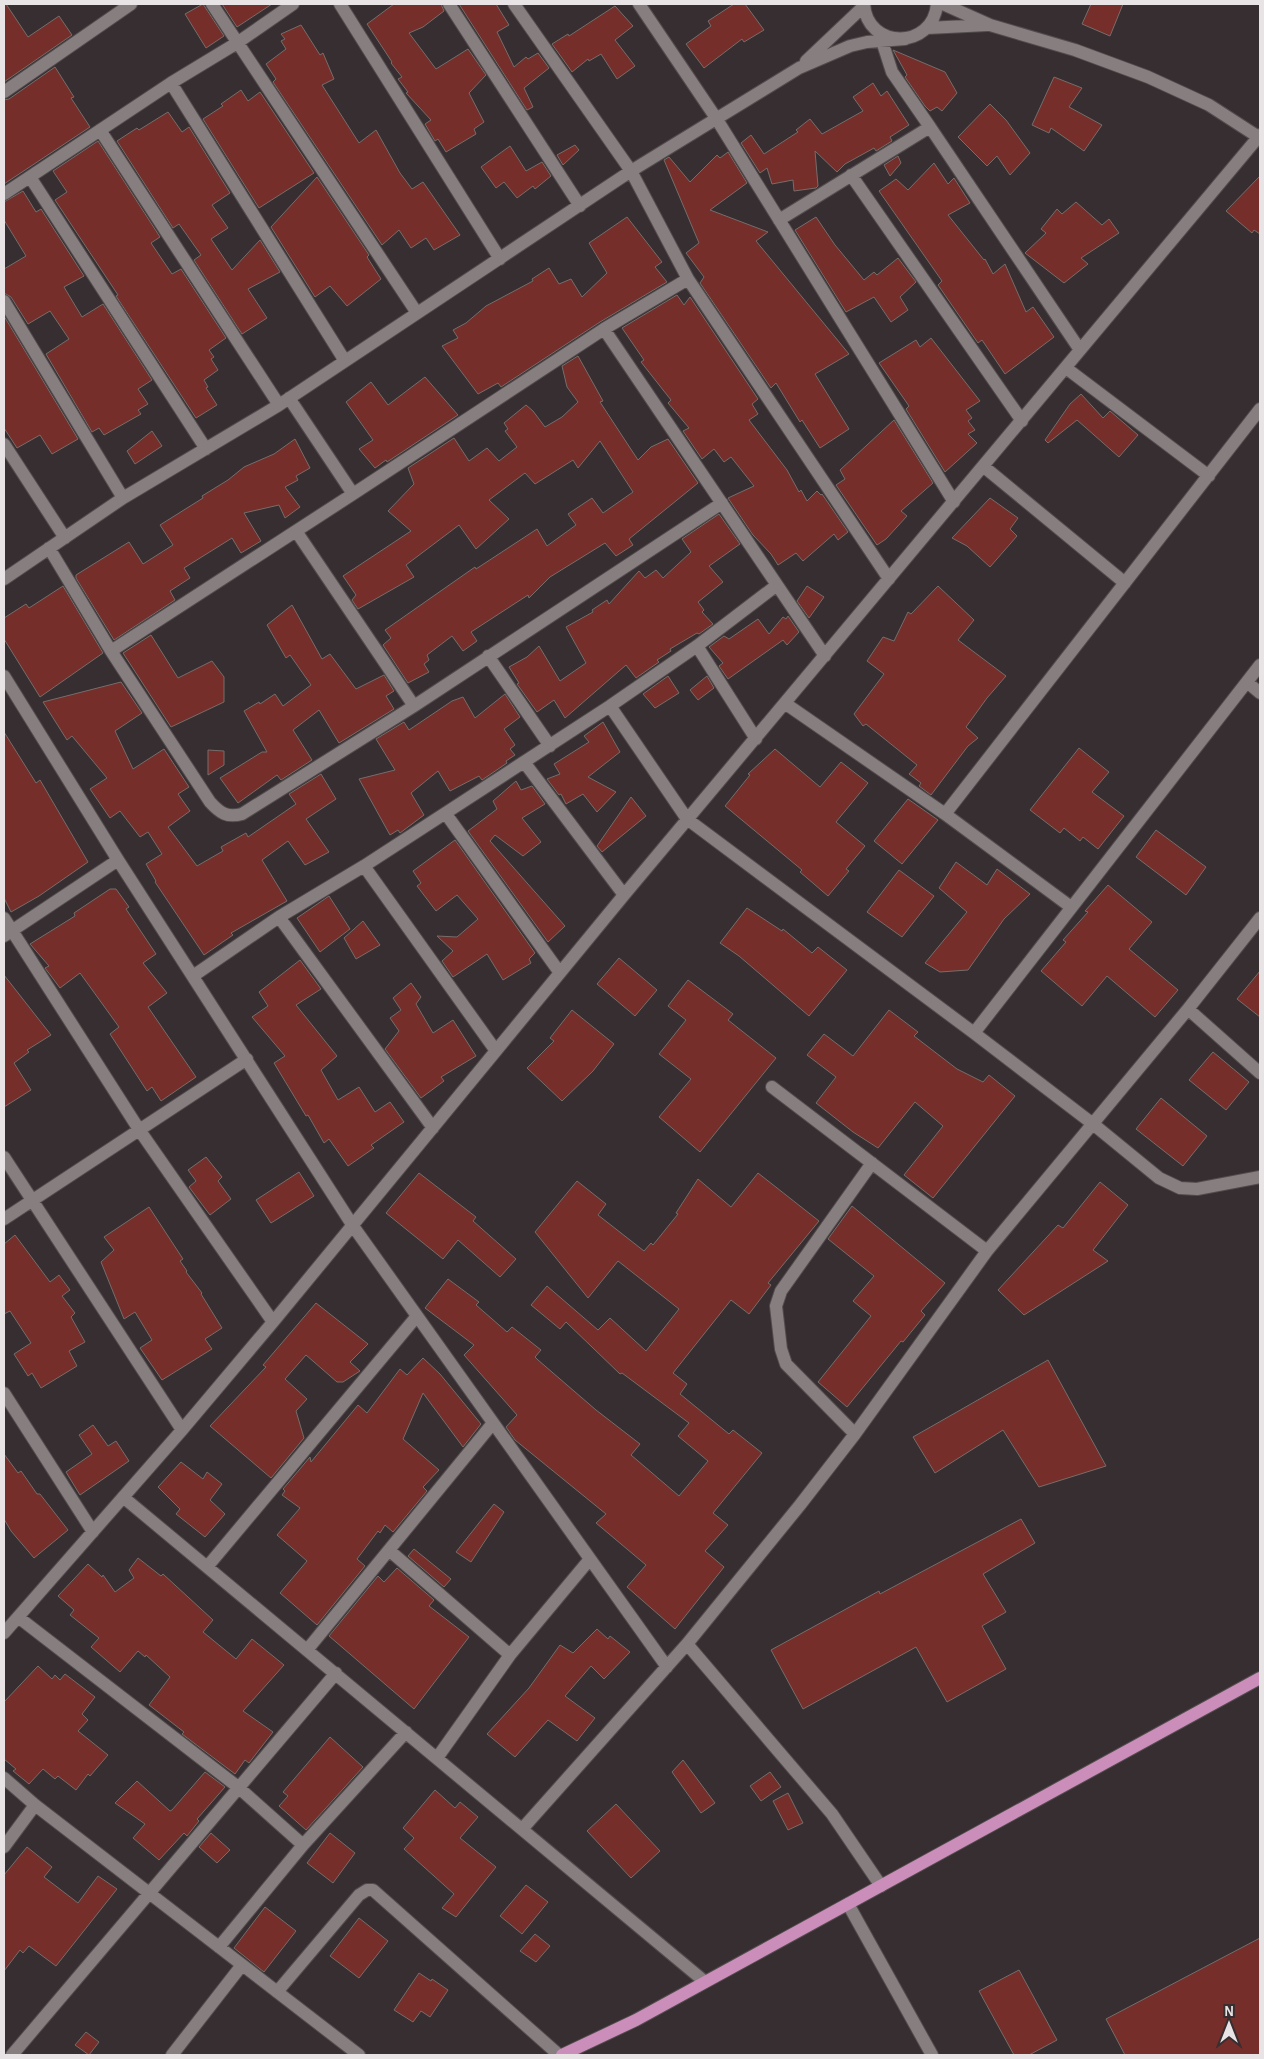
<svg xmlns="http://www.w3.org/2000/svg" width="1264" height="2059" font-family="'Alegreya Sans',sans-serif">
  <style>
    .building { fill: #762e2a; stroke: #766d6b }
    .lines { fill: none; stroke-linecap: round; stroke-linejoin: round }
    .minor-casing { stroke: #534c4d; stroke-width: 14 }
    .major-casing { stroke: #534c4d; stroke-width: 14 }
    .minor { stroke: #877e80; stroke-width: 12 }
    .major { stroke: #cb8dba; stroke-width: 12 }
  </style>
  <rect width="100%" height="100%" fill="#362e30"/>
  <path class="building" d="M4,4H6L28,37L59,16L72,35L4,82Z
    M203,4L224,36L206,48L185,14Z
    M222,4H272L237,27Z
    M394,4H441L444,11L423,27L409,33L436,69L468,49L486,75L469,93L484,122L474,129L476,134L446,152L438,139L435,141L425,124L431,120L406,93L408,92L398,79L402,77L391,63L392,62L367,24Z
    M459,4H496L509,25L497,32L514,67L526,57L528,59L538,53L549,68L524,88L533,107L527,110Z
    M734,4H745L764,30L744,42L742,39L704,68L686,44L711,26L708,21Z
    M1091,4H1123L1110,36L1082,24Z
    M615,6L633,26L615,40L635,66L617,79L601,54L589,61L588,59L572,72L552,44L568,34L569,36Z
    M301,25L320,55L323,53L334,79L322,85L359,143L376,130L400,173L412,189L423,182L460,235L434,250L426,238L411,248L399,230L382,245L273,82L276,79L266,64L286,49L281,41L285,39L281,34Z
    M893,50L945,72L957,93L942,111L937,107L930,111L925,106L905,77L907,75Z
    M55,67L74,97L71,98L90,127L4,184V100L9,99Z
    M1054,77L1082,88L1069,107L1102,125L1084,151L1051,128L1049,133L1032,125Z
    M873,83L881,96L887,91L909,125L890,137L892,141L876,151L874,148L845,164L837,172L815,151L818,186L816,188L794,191L793,180L772,184L767,168L760,173L741,143L751,135L764,154L798,132L796,130L810,119L822,134L863,111L853,97Z
    M241,90L248,101L260,92L314,173L259,208L203,119L223,106L221,104Z
    M990,104L1006,120L1030,153L1010,175L997,156L987,166L958,137Z
    M168,112L182,132L189,127L230,193L212,205L228,228L211,239L232,270L260,240L280,272L248,289L267,318L242,334L194,260L201,255L179,224L173,228L117,141L137,128L139,130Z
    M98,141L160,237L151,243L172,274L181,269L226,338L209,350L214,357L211,359L218,370L204,380L208,387L206,388L217,405L196,418L116,296L118,295L55,200L67,192L53,171Z
    M575,145L579,150L563,165L557,155Z
    M510,146L526,171L542,162L551,176L535,189L533,186L517,198L504,182L496,188L481,167Z
    M728,152L747,183L710,210L768,232L756,241L849,354L815,374L849,429L820,448L802,420L800,422L776,383L771,388L700,283L704,277L686,253L699,243L664,160L669,157L690,182L717,155L720,158Z
    M898,156L901,163L890,176L884,165Z
    M934,163L948,184L954,178L970,203L948,215L984,260L985,259L993,274L1005,264L1026,312L1033,307L1054,337L1005,374L982,340L978,343L938,285L942,281L879,191L896,179L908,190Z
    M1260,176V234L1254,230L1252,233L1226,211Z
    M317,177L369,255L367,257L381,279L347,306L330,286L315,297L271,227Z
    M23,191L36,212L41,209L84,276L64,287L82,317L103,304L152,380L138,389L148,404L138,410L141,414L104,435L99,428L92,432L46,354L69,339L50,311L28,324L11,297L4,293V269L26,256L4,220V202Z
    M1076,202L1102,225L1109,219L1119,233L1081,258L1088,264L1064,283L1025,253L1046,233L1041,229L1057,209L1062,214Z
    M627,217L662,262L655,267L667,282L600,322L501,387L498,383L478,394L442,346L458,338L453,330L466,323L486,306L533,281L532,279L549,268L559,284L571,279L582,297L607,273L589,243Z
    M816,217L835,245L864,280L874,272L877,275L898,258L916,282L900,297L908,310L891,322L874,297L846,312L795,230Z
    M677,295L684,305L690,297L758,399L752,404L758,414L749,420L787,470L799,492L801,490L807,501L817,491L821,495L822,494L848,532L838,540L834,534L803,561L796,553L778,565L771,554L753,535L728,498L754,486L731,457L724,462L714,449L702,459L683,431L689,428L668,403L671,400L641,362L644,360L622,328Z
    M4,316L78,439L52,454L40,435L17,448L4,428Z
    M931,338L980,401L966,410L972,418L968,421L975,430L968,434L977,443L945,472L906,409L909,406L879,363L916,340L920,347Z
    M578,356L603,401L600,402L638,460L651,447L668,439L698,483L629,539L633,545L616,556L605,543L550,577L529,598L528,595L471,632L477,641L463,651L452,636L427,655L429,660L424,664L429,672L408,683L383,645L391,638L385,630L475,567L476,569L537,529L547,546L576,525L568,514L592,498L603,513L633,492L600,441L578,468L573,460L535,484L525,473L489,500L509,519L476,549L459,525L406,565L414,577L358,609L352,600L356,595L343,576L411,531L388,511L414,484L408,468L454,438L469,461L487,448L499,461L517,447L505,431L508,429L504,423L526,405L533,411L545,427L562,417L578,402L567,387L562,366Z
    M425,377L458,415L387,462L386,460L375,468L359,449L373,440L346,402L371,382L388,405Z
    M1081,394L1103,418L1110,411L1138,435L1119,457L1077,420L1048,443L1045,440L1070,404Z
    M894,420L933,483L901,511L907,516L886,539L877,545L836,485L845,479L840,470Z
    M152,431L162,446L135,464L127,451Z
    M295,439L310,468L296,476L298,480L285,487L300,507L285,518L279,505L244,513L261,541L241,553L232,538L184,568L190,578L170,591L175,600L114,640L76,578V575L129,542L143,564L173,545L160,525L203,498L202,496L228,480L244,467L274,454Z
    M990,498L1018,518L1010,529L1017,536L990,567L967,546L952,538Z
    M719,514L740,544L709,566L723,582L698,602L704,610L702,612L713,624L699,634L697,633L670,649L671,651L657,660L659,662L636,678L626,665L565,718L554,700L537,712L517,684L519,683L509,667L527,657L539,646L560,681L586,663L566,627L593,612L592,610L607,600L609,604L639,571L645,578L656,570L663,578L691,552L682,539Z
    M63,586L103,653L40,697L4,639V618L26,604L29,608Z
    M807,586L824,597L809,618L797,601Z
    M938,586L974,620L958,640L1006,676L987,698L966,727L978,738L968,746L931,795L919,786L921,783L909,774L917,765L866,724L863,726L854,714L884,674L867,661L883,637L894,641L908,612L911,614Z
    M292,605L322,659L330,654L356,689L384,675L394,691L386,696L394,709L339,743L319,710L293,730L312,760L281,780L277,775L238,803L220,778L262,752H267L244,711L259,702L260,704L275,694L283,706L311,685L290,655L286,658L267,625Z
    M788,616L799,632L787,645L783,640L728,679L719,666L723,663L709,647L724,636L729,639L758,619L769,634L783,617L786,619Z
    M151,635L178,678L212,661L224,677V702L171,727L123,653Z
    M668,676L679,693L655,708L643,694Z
    M707,676L714,688L698,700L690,690Z
    M121,682L142,713L115,731L133,769L164,749L189,787L178,794L190,811L168,827L197,866L223,851L221,847L246,833L248,837L296,804L289,794L321,774L336,799L306,819L329,852L305,865L288,841L262,860L287,901L231,933L233,935L204,955L155,882L156,881L146,864L162,854L148,832L140,837L120,811L110,818L90,789L107,778L72,736L67,740L43,702Z
    M505,694L520,717L504,729L515,745L510,749L515,755L506,761L507,763L482,780L479,776L450,791L438,771L411,793L424,815L400,833L398,830L390,835L359,779L395,770L376,739L404,722L409,730L452,701L463,697L475,718Z
    M603,722L620,752L588,777L616,792L597,812L583,794L566,804L561,794L559,795L547,779L560,774L554,764L589,742L584,736Z
    M4,732L36,783L40,780L88,862L39,896L11,912L4,898Z
    M1079,748L1109,772L1092,792L1124,816L1098,849L1083,837L1080,841L1064,828L1060,833L1030,810Z
    M775,749L820,787L841,762L868,783L836,822L865,846L846,869L849,871L828,896L800,872L802,870L725,806L750,775L748,774Z
    M208,750L224,751V765L208,775Z
    M516,781L521,790L532,786L545,804L522,818L541,842L523,856L495,835L490,841L565,926L548,942L468,831L497,809L493,801Z
    M631,797L646,816L602,852L597,846Z
    M908,799L938,820L902,864L874,841Z
    M1156,830L1206,867L1186,895L1136,857Z
    M455,840L535,953L529,959L531,963L503,980L487,954L453,977L442,961L453,951L437,936L457,937L478,919L457,895L436,911L417,886L421,883L413,871Z
    M956,862L987,885L997,869L1030,894L1004,919L968,970L940,972L925,963L967,912L939,888Z
    M899,870L934,896L902,937L867,912Z
    M1108,885L1152,922L1129,949L1178,990L1155,1017L1107,976L1082,1006L1041,971L1066,942L1063,940L1088,912L1085,911Z
    M110,889H116L129,907L126,909L156,954L143,963L167,993L148,1007L196,1077L161,1101L152,1087L147,1091L110,1034L119,1027L80,973L60,988L45,968L49,966L30,944L75,916L74,913Z
    M329,896L350,929L320,952L297,918Z
    M747,908L782,931L783,929L812,953L818,947L847,970L809,1016L739,956L720,943Z
    M363,921L380,945L356,959L344,938Z
    M619,958L657,990L635,1016L597,984Z
    M300,960L321,989L296,1005L337,1056L321,1070L338,1100L359,1087L375,1112L390,1102L404,1122L371,1145L374,1148L348,1166L329,1139L324,1143L308,1115L306,1116L274,1063L285,1056L252,1017L268,1006L259,992Z
    M1260,971V1017L1237,999Z
    M4,975L51,1035L27,1050L29,1052L14,1063L31,1090L4,1107Z
    M688,980L733,1014L728,1020L776,1058L700,1152L659,1117L691,1079L659,1054L686,1020L668,1006Z
    M411,983L421,997L416,1004L433,1033L453,1020L476,1056L441,1077L444,1081L421,1098L385,1049L399,1031L390,1018L401,1010L393,998Z
    M572,1010L614,1044L593,1071L562,1101L527,1068L554,1041L550,1038Z
    M889,1010L918,1032L914,1036L957,1069L983,1082L989,1075L1015,1096L933,1198L904,1175L943,1126L915,1102L878,1148L853,1132L816,1103L836,1077L807,1055L824,1034L853,1056Z
    M1213,1052L1249,1082L1226,1110L1189,1080Z
    M1161,1098L1207,1136L1183,1166L1136,1129Z
    M206,1157L222,1177L218,1181L231,1199L210,1215L189,1187L196,1181L188,1170Z
    M299,1172L314,1196L271,1223L256,1200Z
    M419,1173L476,1217L473,1221L516,1259L500,1277L458,1240L443,1259L386,1213Z
    M758,1173L819,1221L768,1283L771,1285L749,1314L731,1300L673,1373L687,1384L680,1394L729,1434L733,1430L762,1453L713,1513L728,1525L705,1551L724,1567L675,1629L627,1587L646,1565L596,1523L606,1514L515,1440L506,1427L517,1415L464,1355L474,1345L425,1308L448,1279L479,1302L476,1305L507,1332L512,1327L541,1350L535,1357L538,1360L596,1410L640,1444L631,1455L679,1496L708,1461L678,1436L689,1423L622,1373L620,1374L566,1322L560,1329L531,1305L547,1286L598,1330L610,1318L646,1351L679,1309L618,1261L588,1298L535,1232L577,1181L606,1204L598,1215L644,1251L651,1243L653,1245L678,1214L676,1213L698,1179L731,1207Z
    M1100,1182L1128,1205L1093,1250L1108,1261L1024,1315L998,1290L1058,1225L1063,1228Z
    M852,1206L945,1283L921,1311L925,1315L903,1342L901,1341L847,1407L818,1382L871,1316L853,1301L874,1276L828,1239Z
    M149,1207L183,1259L180,1261L187,1271L186,1272L202,1293L201,1294L222,1328L205,1339L212,1349L162,1380L140,1348L152,1340L135,1312L124,1319L101,1262L114,1250L104,1237Z
    M15,1235L50,1282L59,1275L70,1290L62,1296L75,1313L71,1317L85,1342L69,1351L77,1366L41,1388L32,1373L28,1376L14,1354L31,1343L10,1311L4,1314V1244Z
    M316,1303L368,1344L350,1362L360,1371L343,1382H337L306,1355L285,1379L307,1399L296,1411L304,1438L271,1478L210,1426L266,1367L263,1365Z
    M423,1358L440,1374L481,1424L463,1447L423,1393L403,1439L439,1470L423,1487L427,1491L393,1532L385,1525L380,1533L378,1531L357,1559L365,1566L317,1625L280,1593L307,1561L277,1535L300,1508L282,1495L285,1491L283,1489L310,1457L311,1462L358,1405L367,1413L400,1369L407,1375Z
    M1048,1360L1106,1466L1039,1487L1003,1430L935,1473L913,1437Z
    M93,1425L108,1446L116,1441L129,1461L80,1495L66,1472L92,1454L79,1435Z
    M4,1454L18,1473L21,1471L37,1494H40L68,1530L34,1558L11,1531L4,1519Z
    M181,1462L203,1479L207,1472L222,1484L210,1500L225,1514L205,1537L176,1514L180,1509L158,1487Z
    M494,1504L504,1512L471,1562L456,1552Z
    M1021,1519L1035,1543L983,1574L1006,1612L982,1626L1006,1669L947,1702L916,1647L803,1709L771,1650L879,1591L880,1594Z
    M414,1549L451,1579L444,1587L408,1556Z
    M138,1558L161,1576L163,1574L213,1620L203,1632L236,1659L252,1639L284,1665L243,1711L273,1732L249,1763L245,1760L235,1774L182,1734L184,1732L149,1705L170,1677L146,1655L145,1657L138,1651L120,1672L91,1647L99,1638L70,1615L74,1610L58,1596L88,1564L102,1577L103,1575L115,1592L134,1578L129,1570Z
    M397,1568L434,1600L429,1606L469,1637L414,1709L329,1636L378,1576L384,1582Z
    M597,1629L608,1639L610,1636L630,1652L604,1679L591,1666L565,1696L595,1718L577,1741L548,1720L515,1757L487,1734L529,1688L560,1645L573,1653Z
    M38,1666L52,1679L55,1675L60,1680L65,1674L95,1697L82,1714L88,1720L78,1731L108,1755L90,1776L88,1774L76,1790L58,1776L55,1779L43,1769L29,1784L13,1771L16,1769L4,1759V1702Z
    M330,1737L363,1767L306,1830L279,1806L288,1796L283,1792Z
    M683,1760L715,1803L701,1813L672,1772Z
    M205,1772L225,1787L197,1819L199,1821L187,1836L184,1833L159,1860L133,1838L145,1824L115,1803L137,1781L170,1811L172,1810Z
    M770,1772L781,1787L761,1801L750,1786Z
    M435,1790L455,1808L460,1802L478,1817L460,1838L496,1867L456,1917L442,1908L454,1894L404,1849L414,1838L403,1828Z
    M788,1793L803,1823L788,1830L773,1801Z
    M616,1804L660,1851L631,1878L587,1831Z
    M211,1833L230,1850L217,1863L199,1847Z
    M330,1833L355,1853L333,1883L307,1863Z
    M27,1847L52,1867L44,1877L78,1903L98,1876L117,1889L56,1966L29,1946L23,1953L20,1950L4,1971V1875Z
    M526,1885L548,1902L522,1934L500,1916Z
    M265,1907L296,1931L264,1972L234,1948Z
    M359,1918L388,1941L359,1978L330,1956Z
    M535,1934L550,1946L536,1962L520,1951Z
    M1260,1938V2055H1125L1106,2019Z
    M1019,1970L1057,2040L1029,2055H1014L979,1991Z
    M419,1973L431,1981L432,1979L448,1990L430,2017L421,2011L413,2022L394,2010Z
    M86,2032L99,2042L89,2055L75,2045Z"/>
  <g class="lines">
    <g class="minor-casing">
      <path id="minor" d="M212,4L417,313
        M340,4L500,259
        M449,4L580,206
        M514,4L631,171L688,279L889,579
        M639,4L716,118L954,502
        M864,4C867,50 933,50 937,4
        M943,4L990,25L1075,50L1148,77L1209,105L1260,138
        M927,28L987,25
        M806,61L864,6
        M171,83L345,361
        M4,92L131,4
        M930,127L1080,350
        M100,130L279,405
        M851,175L1022,421
        M30,177L206,449
        M4,194L171,83L237,43L293,4
        M779,220L930,127L892,72L882,41
        M4,301L123,498
        M604,329L825,656
        M1066,368L1209,476
        M289,398L353,494L604,329L688,279
        M4,444L65,538
        M983,466L1125,583
        M296,531L414,706
        M49,548L111,651L210,802C220,813 227,818 242,814L414,706L722,503
        M4,579L123,498L279,405L631,171L799,68L850,46L867,42L905,39
        M697,646L756,739
        M111,651L353,494
        M488,656L550,746
        M4,676L118,860L353,1226L667,1667
        M1247,682L1260,693
        M786,704L945,814L1071,907
        M610,706L687,819L974,1033L1093,1124L1159,1178L1180,1188L1197,1189L1260,1177
        M524,762L624,895
        M446,814L560,973
        M945,814L1260,409
        M364,866L496,1051
        M279,917L364,866L610,706L697,646L777,585
        M4,918L140,1131L273,1322
        M4,936L118,860
        M193,976L279,917L433,1128
        M1188,1009L1260,1073
        M974,1033L1260,665
        M772,1087L987,1251
        M4,1157L182,1430
        M4,1219L247,1059
        M4,1393L93,1532
        M855,1434L786,1364L781,1349L776,1306L781,1291L872,1163
        M123,1497L704,1981
        M390,1551L510,1655
        M207,1567L417,1316
        M18,1617L238,1787L303,1845
        M4,1633L182,1430L273,1322L624,895L1260,135
        M687,1644L832,1814L881,1886
        M307,1650L493,1423
        M437,1758L510,1655L590,1559
        M4,1778L35,1805L359,2055
        M523,1828L687,1644L800,1505L855,1434L987,1251L1188,1009L1260,918
        M4,1847L35,1805
        M848,1904L932,2055
        M219,1947L303,1845L406,1732
        M277,1992L359,1895L367,1890H373L559,2055
        M12,2055L336,1673
        M172,2055L242,1965"/>
    </g>
    <g class="major-casing">
      <path id="major" d="M562,2055L636,2020L1260,1678"/>
    </g>
    <use href="#minor" class="minor"/>
    <use href="#major" class="major"/>
  </g>
  <rect width="1264" height="2059" fill="none" stroke="#e8e3e4" stroke-width="10"/>
  <g transform="translate(1229 2024)" stroke="#362e30" stroke-width="4" paint-order="stroke">
  <path d="M0-4L9 19L0 12L-9 19Z" fill="#e8e3e4"/>
  <text y="-8" font-size="14" font-weight="bold" text-anchor="middle" fill="#e8e3e4">N</text>
  </g>
</svg>
